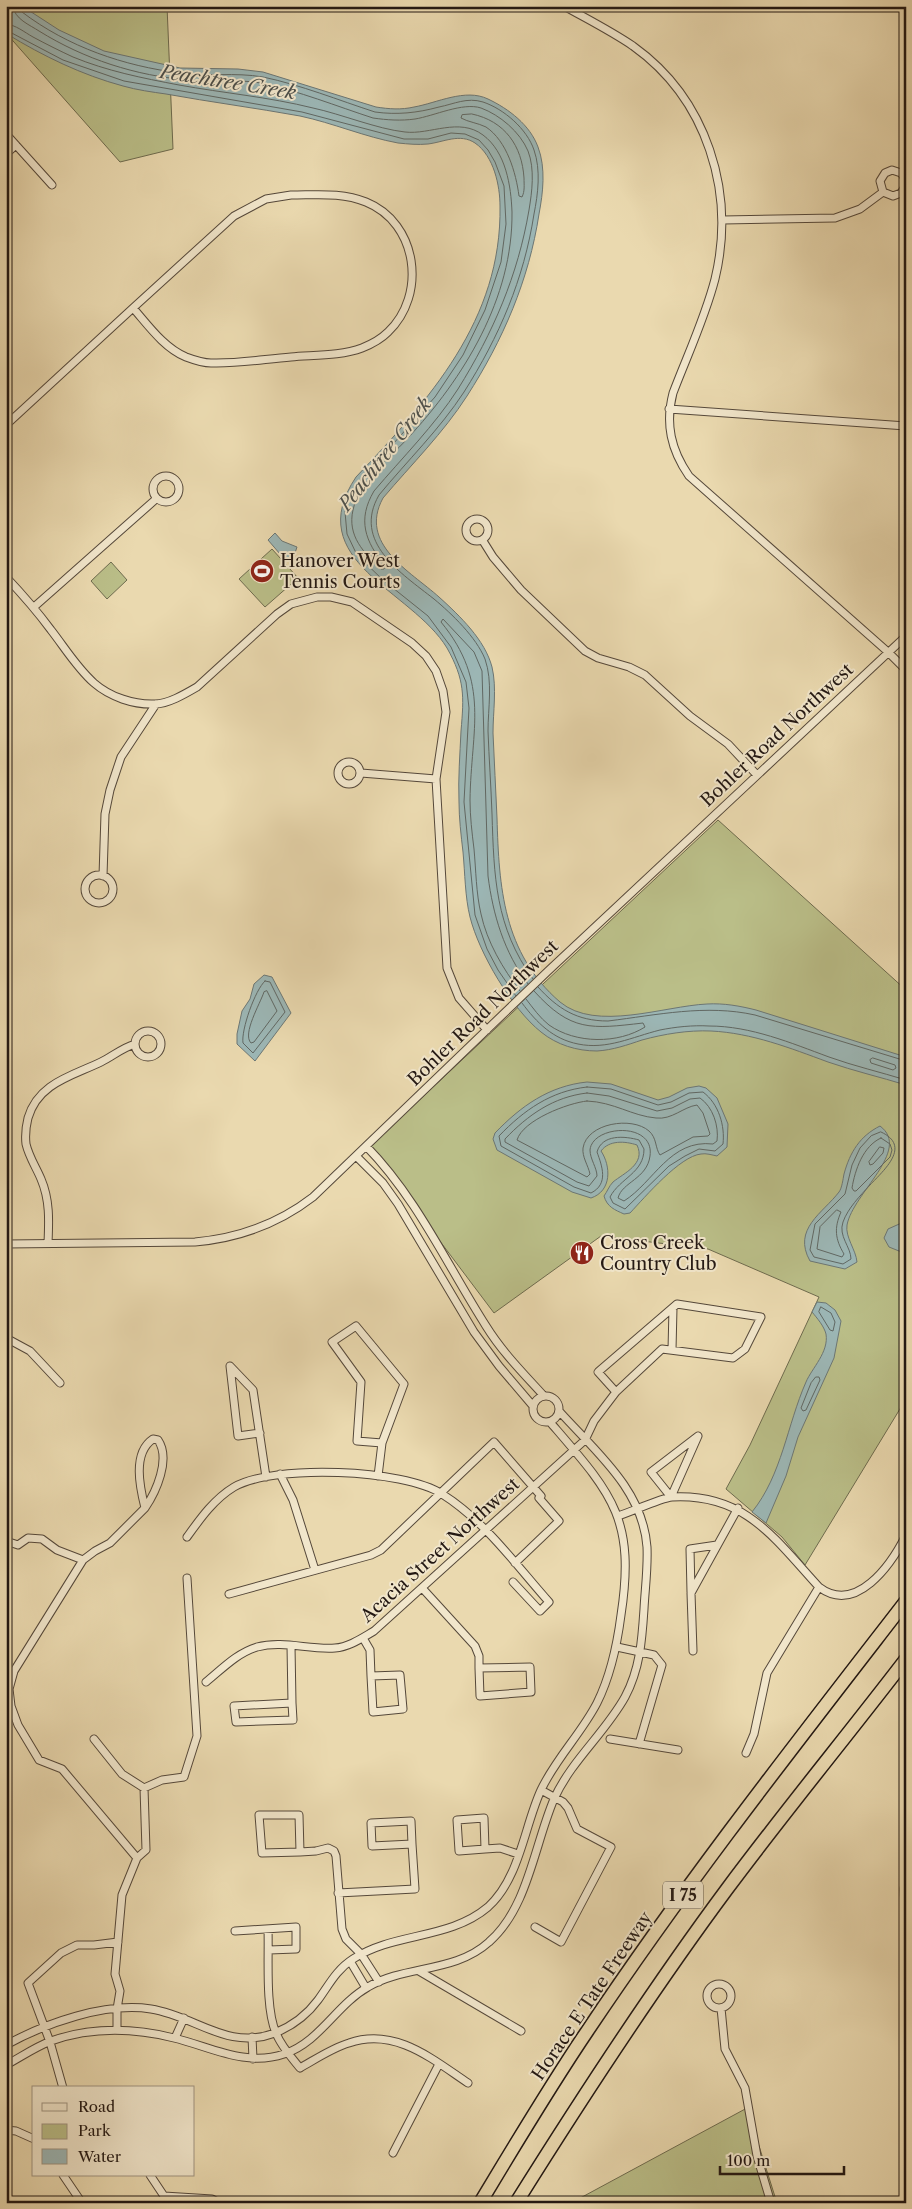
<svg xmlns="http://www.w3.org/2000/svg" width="912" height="2209" font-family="'Libre Caslon Text',serif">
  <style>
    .green { fill: #babe88; stroke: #6e6b4e }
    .water { fill: #9cb7b6; stroke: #6c7775 }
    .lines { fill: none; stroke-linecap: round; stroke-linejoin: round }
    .shore { stroke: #606864; stroke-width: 1 }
    .street-casing { stroke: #55483a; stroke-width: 9 }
    .highway-casing { stroke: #231813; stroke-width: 15 }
    .street { stroke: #f1e6cb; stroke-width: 7 }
    .highway { stroke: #ead9af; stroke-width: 12 }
    .labels { text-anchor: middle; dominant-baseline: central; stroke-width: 4; stroke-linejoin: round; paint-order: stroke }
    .shield { fill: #f1e6cb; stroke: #61564a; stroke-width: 1 }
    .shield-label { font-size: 16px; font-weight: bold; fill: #231813 }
    .poi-label { font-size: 18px; fill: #231813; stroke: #f1e6cb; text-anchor: start }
    .street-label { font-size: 18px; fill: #231813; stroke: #f1e6cb }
    .water-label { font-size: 19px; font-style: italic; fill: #4d504c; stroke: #f1e6cb }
  </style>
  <rect width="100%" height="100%" fill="#ead9af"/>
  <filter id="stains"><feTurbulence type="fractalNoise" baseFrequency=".004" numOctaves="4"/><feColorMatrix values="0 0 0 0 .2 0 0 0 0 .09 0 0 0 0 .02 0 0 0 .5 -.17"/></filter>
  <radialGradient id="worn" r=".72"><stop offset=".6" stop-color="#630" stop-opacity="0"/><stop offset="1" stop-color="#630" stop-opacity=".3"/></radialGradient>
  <path class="green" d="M6,6H167L173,149L120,162L6,33Z
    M272,549L298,578L265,607L239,579Z
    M111,562L127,580L107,599L91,581Z
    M718,820L906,990V1399L805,1565L782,1537L726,1489L750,1445L819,1297L708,1249L601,1236L494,1313L369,1147Z
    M747,2108L777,2203H571Z"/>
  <path class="water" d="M6,6H22L59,30L104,51L180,68L238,69L263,72L376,107C389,109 401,110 414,107C437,103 465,88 488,99C509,109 530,125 538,147C546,168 543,193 539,214C529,280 503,340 467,396C444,432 411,465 383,498C358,544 410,571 439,597C460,616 485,640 492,667C497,688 493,712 493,733C494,761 496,790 497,818C499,887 503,953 560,1002C596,1032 664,1006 707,1004C724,1003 740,1006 756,1010L906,1057V1085C880,1077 854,1071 828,1062C790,1048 752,1033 711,1031C688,1030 664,1034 642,1040C627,1045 613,1050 597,1051C577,1051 557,1045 541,1032C512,1009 479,953 470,917C465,897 465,873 463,852C461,835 459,818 459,802C458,778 460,754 461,731C464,696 465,680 447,648C412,590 300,561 356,477C429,400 502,320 500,206C500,186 494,156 475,143C460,133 444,142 428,144C418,145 408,144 398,143C365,137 333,123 300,116C256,108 210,102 166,94C152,92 137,90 123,86C82,75 43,56 7,34Z
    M275,533L282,541L297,547L295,553L286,561L268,540Z
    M264,975L272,977L291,1013L255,1061L237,1044V1034L242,1011L250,999L254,984Z
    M587,1082L611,1084L658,1100L669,1097L687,1088L699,1086L706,1088L717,1098L728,1124L727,1147L717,1156C712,1155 706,1153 701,1154C680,1156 645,1197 630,1213L624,1214C615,1210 607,1207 604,1196C607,1192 609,1186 613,1182C624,1173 646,1164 637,1145C625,1141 609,1140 601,1151C611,1166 612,1191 591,1198L572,1192L497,1150L493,1139L495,1133C521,1106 549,1086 587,1082Z
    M880,1126C912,1150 853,1193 847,1225C845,1237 856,1250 857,1262L845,1269L810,1261C792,1229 823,1213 839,1192C842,1188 843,1179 844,1174C850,1152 860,1136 880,1126Z
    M906,1221V1253H904L889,1247L884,1238L888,1229Z
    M817,1302L826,1303L835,1310L841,1321L834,1358L798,1437L786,1476L766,1523L752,1512C782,1475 787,1425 806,1382C812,1368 829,1352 826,1334C824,1326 817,1318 812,1312Z"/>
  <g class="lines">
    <path class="shore" d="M20,6L22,12C68,47 124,66 180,73C207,77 235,72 263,77C301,85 338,100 375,112C397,115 417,113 439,107C454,104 467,97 483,102C504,109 527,129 534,150C541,170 538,194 534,214C524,279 499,337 464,392C440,429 407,461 379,495C352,542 401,573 434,599C452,614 476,637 485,659C493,682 488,708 488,731C489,758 491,786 492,814C494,876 495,927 533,979
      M6,24C16,25 24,32 33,37C46,44 60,51 73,57C107,71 142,78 179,85C223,93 269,97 313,108C341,114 377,129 405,132C430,135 459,117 483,135C506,152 511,186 512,212C513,298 464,378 407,439C388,460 359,481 353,510C347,536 364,553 381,569H384L385,566C365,541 357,520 374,491C402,458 435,425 458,389C493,333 518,275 529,210C532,192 535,169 528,151C520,132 500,115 481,108C463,102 434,116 415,119C401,121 387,120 373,118C336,106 299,91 261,83C237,79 213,82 189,80C136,76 84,59 39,31C30,25 14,19 13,6
      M6,30L63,60L124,81L302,112L404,139H428L451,133L465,134L479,140L488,150L495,162L504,186L506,224L501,262L485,310L463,355L435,397L360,481L349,500L345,512L347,534L357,555L383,580L428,616L451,647L466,682L469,708L464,802L475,915L487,949L498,970L516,996
      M472,114C505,121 522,146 524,178C524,185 525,191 522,197L519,196C516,173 507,141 486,127C478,123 468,122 461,118L462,115Z
      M265,981L270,982L285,1012L253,1053L243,1043C241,1030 255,990 265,981Z
      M538,987C558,1009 577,1021 608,1021C657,1015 706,1004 755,1015L906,1061
      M267,991L277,1011L254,1042L251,1043C242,1034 260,1004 264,992Z
      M520,991C503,969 487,942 481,914C476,893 476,870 474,849C472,833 470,816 470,800C471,729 491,683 441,622L443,619L474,652L482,671L488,876C493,915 504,952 528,984
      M526,999C533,1008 540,1018 549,1025C576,1044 618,1044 645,1027L643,1023C591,1029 571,1032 534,991
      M522,1003C537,1023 553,1039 578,1044C607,1050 632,1037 660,1030C675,1027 693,1025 709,1026C751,1026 791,1043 829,1057C854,1066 880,1072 906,1080
      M873,1058L895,1065L896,1068L893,1070L871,1063L870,1060Z
      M587,1087L611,1089L658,1105L671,1102L689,1093L703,1092C719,1104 725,1126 723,1144L715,1151L699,1149L685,1156L669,1166L625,1209L613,1203L610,1197C620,1178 644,1173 644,1149L639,1140C625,1136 602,1134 597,1152C602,1166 609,1184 591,1193L574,1187L501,1146L499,1136C524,1110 551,1091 587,1087Z
      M587,1093L609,1096L657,1111L672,1108L690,1099L700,1098C713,1107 719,1126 717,1141L713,1144C670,1139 654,1182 624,1201L618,1198C622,1182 647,1179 650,1156C655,1121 592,1125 590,1150C590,1159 597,1168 597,1176L589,1186L577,1182L505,1142V1139C528,1115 553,1097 587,1093Z
      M587,1101C614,1102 632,1116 656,1118C672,1120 683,1107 697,1105L703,1113L710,1134L708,1136L693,1137L660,1155C655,1148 657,1138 649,1131C632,1116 587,1123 583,1148C582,1157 588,1165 590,1174L587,1177L517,1140C523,1120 568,1103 587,1101Z
      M881,1132C912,1146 884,1170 870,1185C860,1196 848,1208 843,1222C838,1236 851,1247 851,1259L843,1264L814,1257L810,1250L815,1224L845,1194L852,1165L860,1148L871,1136Z
      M881,1138L890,1144L892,1150L890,1157L856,1191H854L852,1188C855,1170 863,1146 881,1138Z
      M880,1147L884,1148L883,1153L873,1164L870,1165L869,1162Z
      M837,1210L841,1212C834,1228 835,1239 844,1254L842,1257L817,1249L820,1227Z
      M821,1307L831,1313L835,1322L833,1331L830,1330L819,1312Z
      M816,1377H819L820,1380L806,1410L803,1411L801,1408L811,1383Z"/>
    <g class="street-casing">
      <path id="street" d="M564,6C587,19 611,31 633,46C707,99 736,192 715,279C705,318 687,356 673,393C665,424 671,450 689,476L888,652L906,670
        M6,134L52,185
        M6,154L16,145
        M906,180L901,173L892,170L885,173L880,181L883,192L893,196L901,193L906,185
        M291,195C317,195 342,192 366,202C418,223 427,295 388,332C381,339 372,344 362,348C341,356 314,355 291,357C265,359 238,364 211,363C203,363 194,360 186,357C164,348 148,325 133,308L234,216L266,199Z
        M723,220L835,218L860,209L883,192
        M669,409L906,426
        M6,425L133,308
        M153 489a13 13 0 1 1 26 0a13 13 0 1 1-26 0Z
        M466 530a11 11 0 1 1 22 0a11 11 0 1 1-22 0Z
        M483,541L493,557L521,590L585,651L598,658L629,667L645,675L690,716L728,744L757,775
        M6,577C22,594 37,611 51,630C65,648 77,668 94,683C110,697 134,705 155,704C168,704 185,694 197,687L277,614L291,604L317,597H331L352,602L412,643L426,656L436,671L443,691L446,712L436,779L447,968L459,998L487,1030
        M34,607L156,499
        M338 773a11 11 0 1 1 22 0a11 11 0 1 1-22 0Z
        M361,773L436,779
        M85 889a14 14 0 1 1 28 0a14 14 0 1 1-28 0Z
        M103,876L105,814L110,790L121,757L156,704
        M135 1044a13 13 0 1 1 26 0a13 13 0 1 1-26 0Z
        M366,1146C417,1198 447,1265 486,1326C502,1352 524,1374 544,1396
        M356,1156L383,1183L398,1204L474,1332L499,1366L533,1406
        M48,1243C49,1221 50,1200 41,1179C36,1167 29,1157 26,1144C25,1135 26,1126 28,1118C38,1083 72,1076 101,1062C113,1056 122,1048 135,1044
        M6,1244L195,1242C240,1238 278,1224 313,1197L548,971L906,636
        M677,1304L761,1317L745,1349L733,1358L662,1349L616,1392L598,1372Z
        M6,1338L30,1351L60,1383
        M672,1350L673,1308
        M533 1409a13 13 0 1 1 26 0a13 13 0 1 1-26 0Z
        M260,1433L238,1436L230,1366L253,1390L266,1477
        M698,1436L671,1497L651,1472Z
        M280,1474L293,1500L315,1570
        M378,1476L382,1443L404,1384L356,1326L332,1342L361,1382L357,1441L382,1443
        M618,1516C631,1512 661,1498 672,1497C745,1493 774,1538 819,1587C856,1615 891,1565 906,1535
        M187,1537C200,1519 214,1499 234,1487C273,1464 404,1469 442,1494C485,1521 516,1565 549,1602L540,1611L513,1582
        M6,1541L18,1545L28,1538L42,1539L57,1550L83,1560
        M423,1589L475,1646L479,1656V1668
        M691,1592L690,1549L717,1545
        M229,1594L371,1555L381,1550L494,1442L541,1496L539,1498L559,1521L515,1563
        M363,1638L370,1650L371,1676
        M291,1646L292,1703
        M617,1647L654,1655L662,1665L639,1744
        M693,1651L691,1593L738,1508
        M530,1667L531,1692L480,1696L479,1668Z
        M400,1675L403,1709L373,1712L371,1676Z
        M206,1682C222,1669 237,1653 257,1647C283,1640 309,1650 335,1648C349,1647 362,1638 374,1631L585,1440L594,1421L616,1392
        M292,1703L293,1720L236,1722L234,1706Z
        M94,1739L122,1774L144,1788
        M610,1739L678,1750
        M746,1753L754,1734L767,1673L819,1587
        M259,1815H299L300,1852L262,1853Z
        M484,1818L485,1849L459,1851L457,1820Z
        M411,1821L412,1844L372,1846L371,1823Z
        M485,1849L500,1848L518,1854
        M300,1852L316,1851L328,1848L334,1851L336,1856L342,1929L346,1939L361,1954L379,1982
        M137,1858L62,1769L39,1760L18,1725L11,1706L9,1689L14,1671L83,1560L95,1551L110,1543L145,1508C140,1488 132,1453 153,1439L158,1440C171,1459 156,1492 145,1508
        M906,1876L904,1889L906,1929
        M338,1893L415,1889L412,1844
        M535,1927L561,1942L611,1847L577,1829L568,1808L563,1802L541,1790
        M268,1929C269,1957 265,2008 276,2033C281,2046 291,2057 300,2068C316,2059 332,2048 349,2043C395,2027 432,2059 468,2083
        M235,1931L296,1927V1949L269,1950
        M350,1961L366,1988
        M419,1971L521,2031
        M707 1996a12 12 0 1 1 24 0a12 12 0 1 1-24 0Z
        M721,2008L725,2049L745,2088L757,2156L771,2203
        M117,2030V2009L120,1991L115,1974L122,1895L137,1858L146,1850L144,1788L162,1780L184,1777L197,1736L187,1578
        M252,2037L253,2059
        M175,2038L184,2018
        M6,2045C46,2023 105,2002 151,2009C196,2016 227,2051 275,2033C292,2026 307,2015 318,2000C329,1985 336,1970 353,1959C394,1932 449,1940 488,1907C520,1878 524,1827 541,1790C556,1758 581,1734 597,1703C611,1675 617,1646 621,1615C636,1517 611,1493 550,1422
        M6,2065C21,2057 35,2047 51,2041C91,2027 134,2028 174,2038C211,2047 246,2067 284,2054C320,2042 336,2005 368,1987C405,1965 455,1973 489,1942C528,1908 534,1846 554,1799C571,1761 605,1733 625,1697C640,1669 642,1640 644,1609C645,1589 648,1568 647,1547C643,1490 596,1452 560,1412
        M63,2088L50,2042L28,1983L61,1953L77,1945H94L118,1942
        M6,2130L16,2131L34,2139
        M393,2153L439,2064
        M63,2175L82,2203
        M150,2175L164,2196L212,2199L219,2203"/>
    </g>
    <g class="highway-casing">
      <path id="highway" d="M480,2203C515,2145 550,2086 588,2030C687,1882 797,1742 906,1601
        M516,2203C583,2096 652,1990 727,1889C785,1811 847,1736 906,1659"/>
    </g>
    <use href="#street" class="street"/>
    <use href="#highway" class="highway"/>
  </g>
  <defs>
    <g id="stadium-disc" transform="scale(1.25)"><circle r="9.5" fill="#8f2418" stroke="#f1e6cb"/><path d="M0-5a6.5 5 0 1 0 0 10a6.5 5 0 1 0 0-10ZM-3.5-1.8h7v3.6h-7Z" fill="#fff"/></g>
    <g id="restaurant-disc" transform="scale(1.25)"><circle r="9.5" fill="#8f2418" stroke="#f1e6cb"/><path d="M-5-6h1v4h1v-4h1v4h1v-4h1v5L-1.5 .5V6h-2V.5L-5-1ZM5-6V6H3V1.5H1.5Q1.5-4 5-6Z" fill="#fff"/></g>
  </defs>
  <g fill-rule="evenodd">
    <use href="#stadium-disc" x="262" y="571"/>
    <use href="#restaurant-disc" x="582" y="1253"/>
  </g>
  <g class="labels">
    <rect class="shield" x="663" y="1881.5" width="40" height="27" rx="4"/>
    <g class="shield-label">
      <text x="683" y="1895">I 75</text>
    </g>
    <g class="poi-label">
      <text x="280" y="561">Hanover West<tspan x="280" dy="21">Tennis Courts</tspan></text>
      <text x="600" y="1243">Cross Creek<tspan x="600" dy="21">Country Club</tspan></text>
    </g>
    <g class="street-label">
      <text transform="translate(777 735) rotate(-43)">Bohler Road Northwest</text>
      <text transform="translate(483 1013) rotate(-44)">Bohler Road Northwest</text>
      <text transform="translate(440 1550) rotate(-42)">Acacia Street Northwest</text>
      <text transform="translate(592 1996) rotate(-56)">Horace E Tate Freeway</text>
    </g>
    <g class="water-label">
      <text transform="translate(228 82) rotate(9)">Peachtree Creek</text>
      <text transform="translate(385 454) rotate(-52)">Peachtree Creek</text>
    </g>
  </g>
  <rect width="912" height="2209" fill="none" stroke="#ead9af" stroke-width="25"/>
  <rect x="8" y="8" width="897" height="2194" fill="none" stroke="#231813" stroke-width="2.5"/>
  <rect x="12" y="12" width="887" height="2184" fill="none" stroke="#231813"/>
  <rect x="32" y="2086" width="162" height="90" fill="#f1e6cb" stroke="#9f9481"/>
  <rect x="42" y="2103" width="25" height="8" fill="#f1e6cb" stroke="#9f9481"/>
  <text x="78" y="2112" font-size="15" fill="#231813">Road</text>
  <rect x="42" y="2124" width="25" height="15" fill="#babe88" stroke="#9f9481"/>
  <text x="78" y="2136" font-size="15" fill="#231813">Park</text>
  <rect x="42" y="2149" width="25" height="15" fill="#9cb7b6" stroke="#9f9481"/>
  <text x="78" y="2162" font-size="15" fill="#231813">Water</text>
  <path d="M720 2166v8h124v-8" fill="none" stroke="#231813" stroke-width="2.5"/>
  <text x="727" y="2166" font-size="15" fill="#231813" stroke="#f1e6cb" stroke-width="4" paint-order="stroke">100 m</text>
  <rect width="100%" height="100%" filter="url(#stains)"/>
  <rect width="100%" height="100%" fill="url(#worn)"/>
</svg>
